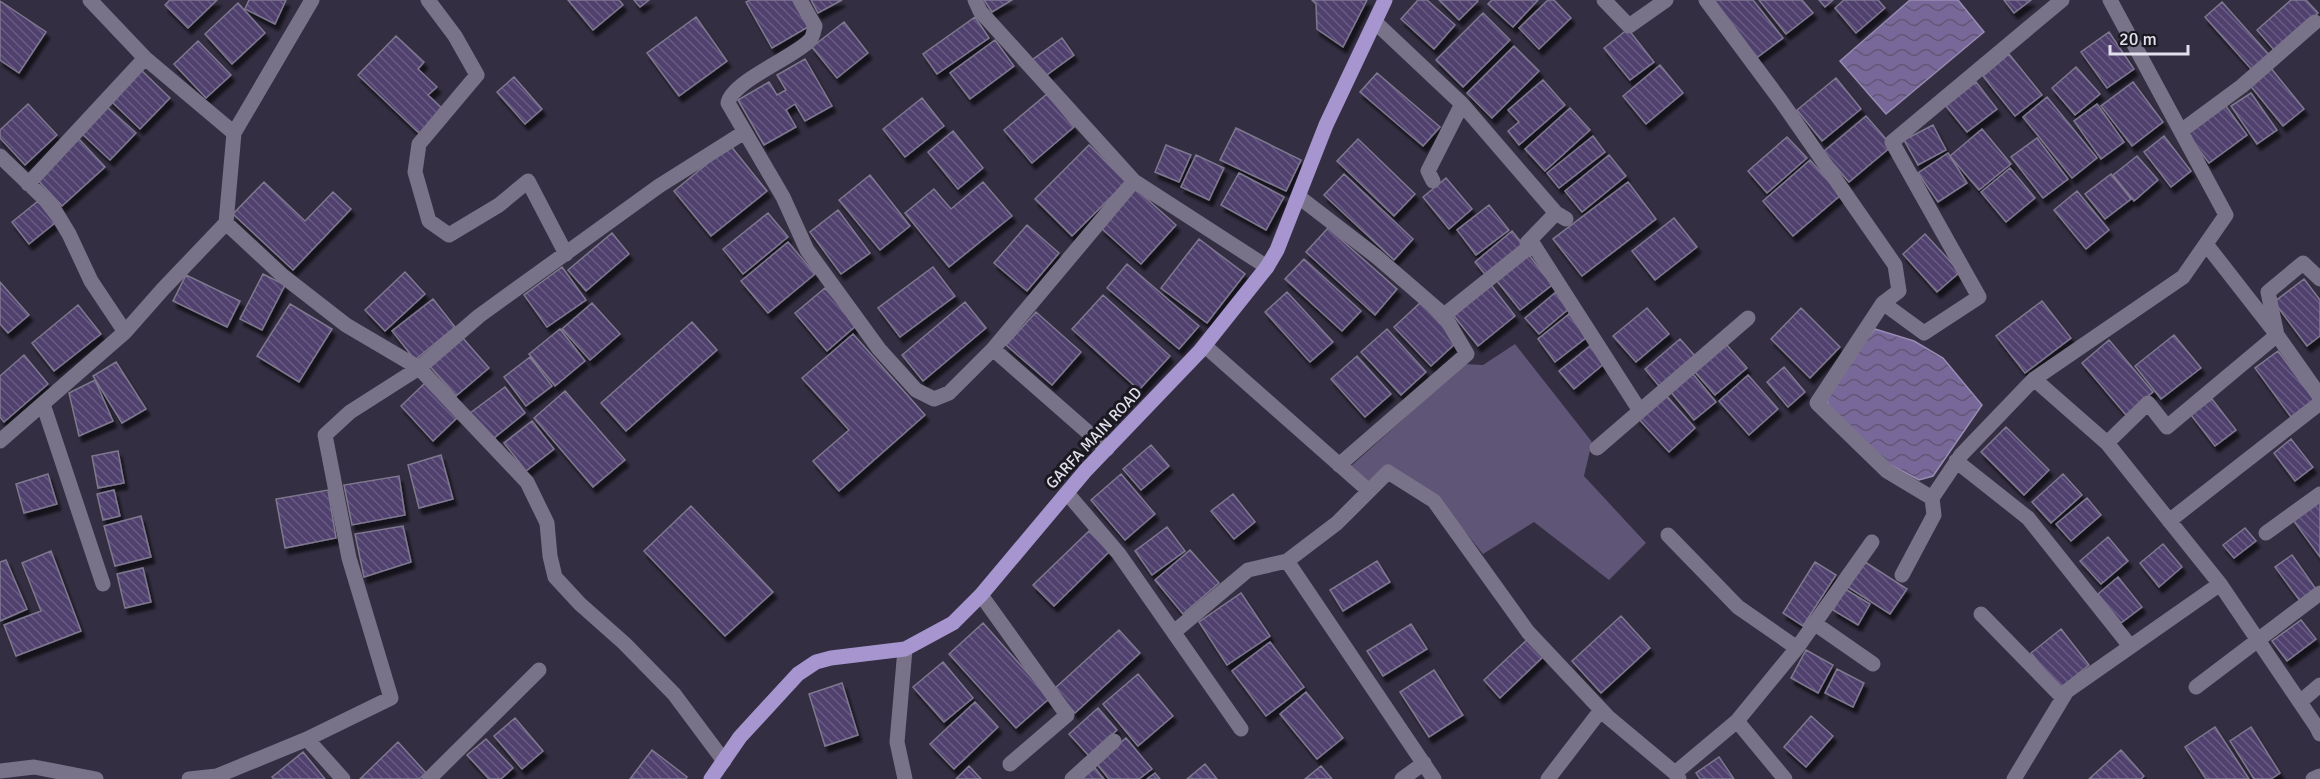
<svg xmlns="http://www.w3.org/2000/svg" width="2320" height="779" font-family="Signika,sans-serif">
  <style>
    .park { fill: #5f5577 }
    .water { fill: url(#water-waves); stroke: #988cb3; stroke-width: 1.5 }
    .building { fill: url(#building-back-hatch); stroke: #7f798f; stroke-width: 1.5; filter: url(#shadow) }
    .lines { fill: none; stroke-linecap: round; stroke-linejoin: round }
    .minor { stroke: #797389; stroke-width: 15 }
    .major { stroke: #a795cf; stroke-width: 15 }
    .labels { text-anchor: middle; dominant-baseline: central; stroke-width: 6; stroke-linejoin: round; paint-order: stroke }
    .street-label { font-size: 16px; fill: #e3e0ed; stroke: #1a1820 }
  </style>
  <defs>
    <pattern id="water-waves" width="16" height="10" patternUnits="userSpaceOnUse" patternTransform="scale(1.5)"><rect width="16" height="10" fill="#78689a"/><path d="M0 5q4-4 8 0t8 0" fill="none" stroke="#615775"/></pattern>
    <pattern id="building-back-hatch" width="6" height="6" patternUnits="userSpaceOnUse" patternTransform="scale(1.5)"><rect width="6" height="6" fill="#4f406e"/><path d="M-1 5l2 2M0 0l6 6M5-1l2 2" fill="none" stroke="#685b83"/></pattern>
    <filter id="shadow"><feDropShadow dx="3.5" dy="6" stdDeviation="1.5" flood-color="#0009"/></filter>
  </defs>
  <rect width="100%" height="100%" fill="#332e41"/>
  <path class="park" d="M1515,344L1592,442L1584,476L1646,543L1609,580L1534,522L1483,554L1437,497L1395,468L1369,483L1351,466L1465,364L1483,365Z"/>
  <path class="water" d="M1910,0H1958L1984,32L1886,114L1840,61Z
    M1875,329L1914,341L1943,358L1982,405L1933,476L1919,480L1881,460L1831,410L1823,393Z"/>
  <path class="building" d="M170,0H217L188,28L165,5Z
    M249,0H286L275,24L245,9Z
    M568,0H619L623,5L593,30Z
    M634,0H649L640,7Z
    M750,0H793L808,27L772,48L746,2Z
    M811,0H842L818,13Z
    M984,0H1012L992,12Z
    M1312,0H1367L1343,47L1317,29L1316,4Z
    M1418,0H1427L1455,25L1434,49L1401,19Z
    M1439,0H1477L1478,1L1459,20Z
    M1492,0H1538L1513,27L1488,4Z
    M1548,0H1554L1571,18L1539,49L1519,28Z
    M1709,0H1753L1783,38L1755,59Z
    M1759,0H1802L1813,13L1786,34Z
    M1819,0H1833L1825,7Z
    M1844,0H1878L1885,8L1856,33L1835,8Z
    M2004,0H2031L2014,13Z
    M2291,0H2306L2318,13L2275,51L2257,30Z
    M0,1L46,32L19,73L0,60Z
    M2222,2L2270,56L2253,71L2205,17Z
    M238,3L265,33L232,64L205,34Z
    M1483,13L1510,40L1463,87L1436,60Z
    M696,17L727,61L679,96L647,53Z
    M975,17L989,38L937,74L923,54Z
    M844,22L868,53L837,78L812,47Z
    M1628,29L1654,62L1630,80L1604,48Z
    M2109,32L2134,69L2107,88L2081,52Z
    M396,36L424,62L418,69L437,87L428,95L444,110L421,135L358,75Z
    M1062,38L1074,55L1044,77L1032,60Z
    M995,40L1014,66L970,99L950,73Z
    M198,41L231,75L206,98L174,64Z
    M1514,46L1539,71L1492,118L1467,93Z
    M2009,54L2042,95L2015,116L1983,76Z
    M805,59L832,106L805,121L795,104L786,110L796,127L764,145L738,100L769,82L777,95L786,90L777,75Z
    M1660,65L1683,93L1646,124L1623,96Z
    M2076,67L2100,94L2075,115L2052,88Z
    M2270,67L2304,109L2283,126L2249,84Z
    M139,68L170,98L140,129L109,99Z
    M1377,73L1440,127L1423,146L1360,92Z
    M514,77L542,109L525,124L497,92Z
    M1836,78L1861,109L1822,141L1797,110Z
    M1543,80L1565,105L1519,145L1508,131L1519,122L1508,110Z
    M1976,82L1997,109L1967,132L1946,106Z
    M2133,82L2163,122L2132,146L2101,106Z
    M2251,93L2277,130L2257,144L2231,106Z
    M1047,94L1074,127L1032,163L1004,130Z
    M2047,97L2097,158L2072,178L2023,117Z
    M922,98L944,126L905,157L883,129Z
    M28,104L57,135L25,165L0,138V130Z
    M2097,104L2124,142L2101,159L2074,121Z
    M105,105L136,133L110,160L80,132Z
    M2225,105L2247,135L2209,163L2187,134Z
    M1570,108L1590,130L1545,171L1525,149Z
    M1866,116L1892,146L1849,182L1823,152Z
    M1933,125L1946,150L1918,165L1904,140Z
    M1236,128L1301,160L1286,191L1220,160Z
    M1982,129L2011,164L1979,190L1950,156Z
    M953,131L983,168L958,189L928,152Z
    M1593,136L1605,152L1559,188L1547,173Z
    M2164,136L2191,171L2171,187L2144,152Z
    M1787,137L1807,158L1767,193L1748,171Z
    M78,138L105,167L62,206L35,177Z
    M2037,138L2068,179L2043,198L2011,157Z
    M1358,139L1415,194L1394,216L1337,161Z
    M730,145L767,191L711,236L674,191Z
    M1089,145L1126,182L1072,236L1035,199Z
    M1166,145L1191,155L1179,182L1155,172Z
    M1948,153L1967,183L1938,202L1918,173Z
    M1196,155L1224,168L1209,200L1181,187Z
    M1609,155L1626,176L1582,212L1565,191Z
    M2137,156L2158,180L2134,201L2113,175Z
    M1810,160L1841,195L1793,236L1763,201Z
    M2010,168L2035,198L2006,222L1981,192Z
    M1239,173L1284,197L1266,230L1221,205Z
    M1344,174L1413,239L1394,260L1324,195Z
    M2111,174L2131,199L2105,219L2085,194Z
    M870,175L910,226L880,250L839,200Z
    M1446,178L1472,209L1449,229L1423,197Z
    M264,182L305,221L333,192L351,209L293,270L233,214Z
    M983,182L1012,216L949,267L905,213L934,189L951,209Z
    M1628,182L1656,219L1582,276L1553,239Z
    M1136,189L1176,225L1141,264L1101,228Z
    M2077,191L2109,230L2086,249L2054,210Z
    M38,201L55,223L29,244L12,222Z
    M1489,205L1509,230L1476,255L1457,230Z
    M838,210L870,253L841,274L810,232Z
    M768,213L788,237L743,274L723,249Z
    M1674,218L1697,247L1655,280L1632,251Z
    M1027,225L1059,253L1027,291L994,263Z
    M1328,228L1397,289L1375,315L1306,252Z
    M1512,231L1525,247L1488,278L1475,262Z
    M612,233L629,254L586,291L568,270Z
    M1925,234L1960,272L1937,292L1903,254Z
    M1199,239L1245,274L1207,323L1161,288Z
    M788,242L815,274L768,313L741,281Z
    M1529,255L1552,285L1520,310L1497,281Z
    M1304,259L1361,311L1342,331L1285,279Z
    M1127,264L1199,326L1179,349L1107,288Z
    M562,267L586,300L547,327L524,295Z
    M933,267L955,296L900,337L878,308Z
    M405,272L425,294L385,331L365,310Z
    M263,274L285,285L262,330L240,319Z
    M186,275L240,301L227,327L173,301Z
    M2304,279L2320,300V336L2307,346L2274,302Z
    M0,282L29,315L8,333L0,324Z
    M1491,285L1515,316L1478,346L1454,316Z
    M825,288L857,325L827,351L795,313Z
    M1287,292L1333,342L1310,362L1265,312Z
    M1556,292L1570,308L1539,334L1525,318Z
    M1103,295L1170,356L1139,390L1072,329Z
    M433,299L455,327L415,360L392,331Z
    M2042,301L2071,338L2025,373L1996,336Z
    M965,302L986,328L923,381L902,355Z
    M1421,302L1457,342L1431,366L1394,327Z
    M592,303L620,334L590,360L562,329Z
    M290,304L332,329L299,382L257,356Z
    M78,305L101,334L54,371L32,343Z
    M1647,308L1669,334L1636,362L1613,336Z
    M1801,308L1840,347L1810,378L1771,339Z
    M1036,312L1081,352L1052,385L1006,345Z
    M1569,314L1587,337L1555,362L1538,339Z
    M692,322L717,350L626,431L601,403Z
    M560,329L585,361L555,386L529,354Z
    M1387,329L1426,372L1401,395L1361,352Z
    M853,334L925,415L839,491L813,461L849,430L802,378Z
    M2174,335L2201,368L2161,399L2135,366Z
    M461,336L489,368L456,396L428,364Z
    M1680,339L1695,356L1659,386L1645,369Z
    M2109,340L2153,392L2126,415L2082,363Z
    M1725,343L1747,368L1715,395L1694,371Z
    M1590,346L1605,363L1574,389L1559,371Z
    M2278,351L2314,400L2291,417L2255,368Z
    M24,355L48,384L4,422L0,417V376Z
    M1357,356L1391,394L1365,417L1331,379Z
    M530,357L552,386L526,406L504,377Z
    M116,362L146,409L122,423L93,376Z
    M1784,367L1805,392L1788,407L1767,382Z
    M1692,373L1716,402L1694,420L1670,391Z
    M1748,375L1778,409L1749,435L1719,401Z
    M95,380L113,421L79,436L69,393Z
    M425,383L457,418L433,441L401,406Z
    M505,387L525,413L494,438L470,413Z
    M565,391L625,460L593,487L534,418Z
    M1664,393L1695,428L1669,452L1637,417Z
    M2212,399L2236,430L2215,446L2191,415Z
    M532,421L554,449L526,471L504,443Z
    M2006,427L2049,470L2024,495L1981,452Z
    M2291,439L2313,467L2295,481L2274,453Z
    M1151,445L1169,466L1141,490L1123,469Z
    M118,451L124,483L98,488L92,456Z
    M441,455L453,499L419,508L408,465Z
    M48,474L57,504L24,513L16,484Z
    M1121,474L1155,514L1125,540L1091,500Z
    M2063,474L2082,495L2051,523L2032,502Z
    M399,476L405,515L352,525L344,485Z
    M114,490L120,516L103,520L97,494Z
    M328,490L336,538L285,548L276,499Z
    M1233,494L1255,522L1234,539L1211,511Z
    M2087,498L2101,515L2071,541L2056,524Z
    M2320,499V557L2293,520Z
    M691,506L773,592L725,636L644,551Z
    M141,516L151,557L115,566L104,526Z
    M403,526L411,562L364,577L355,534Z
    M1167,527L1185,551L1152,575L1135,551Z
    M2245,528L2256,541L2234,558L2223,545Z
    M1089,531L1109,552L1054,606L1033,585Z
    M2108,537L2128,561L2101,584L2080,561Z
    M2163,544L2182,567L2159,587L2140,563Z
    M1190,550L1219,583L1183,614L1155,580Z
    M51,551L81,631L16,656L4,625L41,611L22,563Z
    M2292,555L2316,589L2300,601L2275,567Z
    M6,560L27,609L0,621V562Z
    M1377,561L1390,582L1343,611L1330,590Z
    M1815,562L1836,575L1803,626L1783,613Z
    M1865,562L1907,589L1890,614L1848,587Z
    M143,568L151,602L125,608L117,574Z
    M2118,577L2142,607L2121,623L2098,594Z
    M1845,589L1870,604L1858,625L1833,610Z
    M1241,593L1270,636L1227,665L1199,622Z
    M1621,616L1650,648L1601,693L1572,661Z
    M2301,620L2316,639L2287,661L2272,641Z
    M983,623L1050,698L1016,728L949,654Z
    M1411,624L1427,649L1383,676L1367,651Z
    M2061,629L2089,665L2059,689L2031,653Z
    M1119,630L1140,653L1075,713L1054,689Z
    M1530,637L1546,654L1500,698L1484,680Z
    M1270,642L1304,687L1266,716L1232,671Z
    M1806,650L1833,665L1818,693L1791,678Z
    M943,662L973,698L944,722L913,687Z
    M1837,669L1864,683L1853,707L1825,693Z
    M1434,670L1463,715L1429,737L1400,692Z
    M1138,674L1173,716L1138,746L1103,704Z
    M842,683L858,735L825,746L809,694Z
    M1306,692L1343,738L1317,759L1280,714Z
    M975,702L998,727L954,769L930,744Z
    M1098,708L1117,730L1089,756L1069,734Z
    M1811,716L1833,736L1806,767L1784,747Z
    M515,718L543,751L522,769L494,736Z
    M2215,727L2249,779H2206L2185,747Z
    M2251,727L2280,773L2271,779H2254L2230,741Z
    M1126,738L1152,769L1139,779H1109L1096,763Z
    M486,739L513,768L501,779H489L467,755Z
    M398,742L426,773L419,779H360Z
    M652,750L687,777L686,779H630Z
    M2121,750L2144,776L2141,779H2089Z
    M303,752L325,779H274L272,777Z
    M1719,757L1734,779H1700L1696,773Z
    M1205,764L1217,779H1187Z
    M969,766L981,779H956Z
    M1321,766L1332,779H1305Z
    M1095,768L1104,779H1081Z
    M1155,773L1160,779H1147Z"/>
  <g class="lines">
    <path class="minor" d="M90,0L145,58
      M428,0L455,36L477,75L419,144L415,172L429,221L449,235L499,205L528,181L566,254
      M800,0L815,26C814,30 813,37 810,40C795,57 732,81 728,103L783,197L807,250L879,349L916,390L934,399L949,393L993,349L1107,449
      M975,0L980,11L1134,181L1267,267
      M1604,0L1629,26L1666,0
      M1706,0L1781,101L1895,265L1899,291L1883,303
      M2062,0L1892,142L1979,297L1924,333L1883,303L1817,403L1887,471L1932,498L1961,455L2034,379L2183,277L2226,215L2110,0
      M1375,22L1462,104L1556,213L1566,219
      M2181,131L2242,86L2315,22
      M0,156L52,206L69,234L91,281L125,332L0,441
      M1433,181L1428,171L1462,104
      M28,184L145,58L234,133
      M1299,197L1377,257L1444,315L1467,354L1339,465
      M226,223L234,133L312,0
      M1533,244L1640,411
      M2206,244L2277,335L2320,396
      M1444,315L1533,244L1527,243L1556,213
      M125,332L163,289L226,223L283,276L346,325L419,368L527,482L547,523L550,556L555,577L580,604L624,643L674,694L724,761
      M1205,346L1369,491
      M993,349L1134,181
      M2034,379L2107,443L2220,584L2316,726L2320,734
      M43,404L103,584
      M2107,443L2148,403L2167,427L2277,335L2268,292L2303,263L2320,279
      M1597,448L1748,318
      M1956,461L2028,518L2130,646
      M1067,493L1119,554L1241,729
      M2169,521L2320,403
      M2266,533L2320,494
      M1668,535L1738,607L1797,648
      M1287,561L1434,779
      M1902,575L1934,515L1932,498
      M981,595L1067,715L1010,764
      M1981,614L2062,697
      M1814,623L1873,664
      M1174,632L1248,570L1287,561L1337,523L1388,472L1434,501L1528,632L1608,717L1675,773L1679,779
      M905,649L897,742L905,779
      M2196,687L2320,593
      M2300,702L2320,685
      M1737,721L1785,779
      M307,739L391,698L349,558L325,435L350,412L419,368L479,316L659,186L743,133
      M0,771L34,767L96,779
      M1675,773L1737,721L1797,648L1872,542
      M189,779L217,776L307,739L343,779
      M429,779L539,670
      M1072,779L1114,741
      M1402,779L1424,763
      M1548,779L1601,710
      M2014,779L2067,691L2220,584
      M2313,779L2320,776"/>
    <path class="major" d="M711,779L740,737L798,674L816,662L831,658L905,649L953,623L981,595L1086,470L1200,351L1267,267L1277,250L1326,125L1385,0"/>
  </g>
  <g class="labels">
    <g class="street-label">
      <text transform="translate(1094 438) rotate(-47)">GARFA MAIN ROAD</text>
    </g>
  </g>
  <path d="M2110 45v9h78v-9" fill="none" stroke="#e3e0ed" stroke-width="3"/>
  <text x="2119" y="45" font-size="18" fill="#e3e0ed" stroke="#1a1820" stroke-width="4.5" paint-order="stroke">20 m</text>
</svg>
